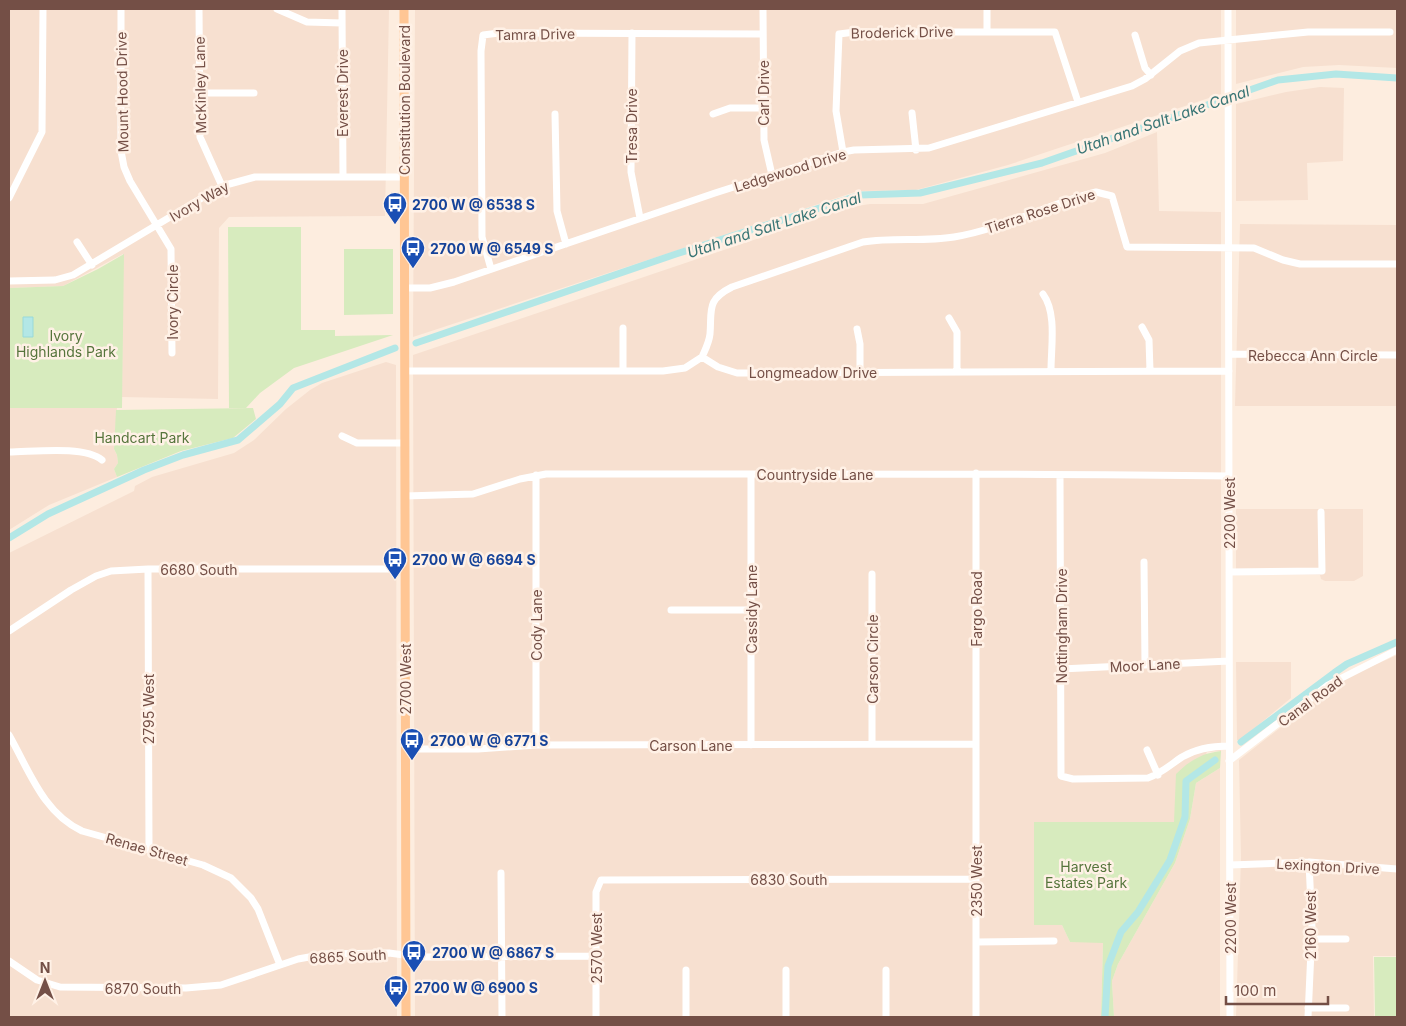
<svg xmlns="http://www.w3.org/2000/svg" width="1406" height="1026" font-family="Inter,sans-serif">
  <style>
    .residential { fill: #f7e0d0 }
    .green { fill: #d7ebbe }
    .water { fill: #b3e7e6; stroke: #99d9d9 }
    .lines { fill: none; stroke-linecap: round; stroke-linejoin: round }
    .canal { stroke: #b3e7e6; stroke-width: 7 }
    .minor { stroke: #fff; stroke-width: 7 }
    .major { stroke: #ffc694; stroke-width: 9 }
    .labels { text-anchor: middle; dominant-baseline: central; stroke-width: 5; stroke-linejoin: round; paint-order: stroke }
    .street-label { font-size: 14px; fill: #744f46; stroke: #fff1e6 }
    .transit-label { font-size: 14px; font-weight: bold; fill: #164399; stroke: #fff1e6; text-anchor: start }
    .park-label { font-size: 14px; fill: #56753c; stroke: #fff1e6 }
    .water-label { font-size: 15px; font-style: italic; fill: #377474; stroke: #fff1e6 }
  </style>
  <rect width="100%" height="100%" fill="#fdeddf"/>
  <path class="residential" d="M9,9H389L385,216L229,217L219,228L218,399L122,397L123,254L63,286L9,288Z
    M415,9H1221V94L1008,165L916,190L858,191L413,337Z
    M1236,9H1397V68L1339,65L1303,67L1236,84Z
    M1320,87L1344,88L1343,161L1307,163L1308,200L1236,201V104L1286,92Z
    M1157,132L1159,211L1221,212V751L1207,752L1174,822L1034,925H1062L1070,942H1103L1101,1017H415L413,355L851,207L870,204H923L1105,153Z
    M1240,224L1397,225V406H1235Z
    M386,362L396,365L397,1017H9V553L134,491L135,486L152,477L234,453L254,440L286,409L310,390L322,383Z
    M9,408H117L114,449L117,455L118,463L114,469L117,477L49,505L9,530Z
    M1236,509H1363V576L1354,581H1325L1321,579L1320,575H1236Z
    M1397,655V956H1373L1374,1017H1236L1241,857L1239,760L1341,680Z
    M1291,662V698L1240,740H1237L1236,662Z
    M1220,768V1017H1114L1112,981L1118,964L1175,863L1190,819L1196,783Z"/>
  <path class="green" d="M228,227H301V330H335V336L393,335L294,368L260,393L246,408H229Z
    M393,249V314L344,315V249Z
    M124,254L122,408H9V288L63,286L98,269Z
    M253,408L256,419L233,438L181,451L117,477L114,469L118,463L117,455L114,449L116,410Z
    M1221,751L1220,768L1196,783L1190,819L1175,863L1118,964L1112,981L1114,1017H1101L1103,943L1070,942L1062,925H1034V822H1174L1176,774C1189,761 1202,753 1221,751Z
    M1374,957H1397V1017H1375Z"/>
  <path class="water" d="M23,317H33V337H23Z"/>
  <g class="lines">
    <path class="canal" d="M416,343L676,254L860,195L920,193L1042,163L1278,80L1336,74L1397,78
      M9,538L48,514L144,470L183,455L238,440L280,404L293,388L395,348
      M1241,742L1334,673L1347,664L1397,642
      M1105,1017L1108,966L1121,932L1138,912L1170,860L1185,817L1186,781L1215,760"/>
    <path class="minor" d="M121,9V151L124,167L130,181L171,249L172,353
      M199,9L200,137L222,186
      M277,9L307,22L342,23
      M342,9L343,177
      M763,9L764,140L772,175
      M1228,9L1230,1017
      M987,32V9
      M632,33L631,172L640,218
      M1135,35L1145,68L1151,75
      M199,93H254
      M912,113L916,150
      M555,114L557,211L566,244
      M713,114L730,108H763
      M843,152L836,111L839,34L855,32H1055L1078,102
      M9,198L42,132L43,9
      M77,242L92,265
      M491,269L482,237L481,51L483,35L499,33L763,34
      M9,281L55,280L73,275L222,186L255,177H404
      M404,288H430L454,282L715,193L843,152L854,150L929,148L1132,86L1145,79L1180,51L1199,43L1308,32H1390
      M1043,294C1057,313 1051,347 1051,370
      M949,318L957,332V372
      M1142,327L1149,340L1150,371
      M623,328V371
      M857,329L860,344V372
      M1229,354L1397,355
      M702,357C705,350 709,343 710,334C712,310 706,300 732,287L863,242C893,237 924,242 954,237C1003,229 1048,204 1096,192L1112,196L1127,247L1254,248L1283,260L1300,264H1397
      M405,371H663L685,368L702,357L718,367L737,373L1229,371
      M342,436L357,443H405
      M9,452C32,452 84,445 102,460
      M976,473V1017
      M751,474V745
      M536,475V745
      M1060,476L1061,776L1073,779L1148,778C1162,773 1170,765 1182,757C1197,748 1213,746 1229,746
      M405,496L473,494L520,479L546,474C774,474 1001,473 1229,476
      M1144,562L1145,665
      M148,569L149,850
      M1229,572L1322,571L1321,512
      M872,574V744
      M671,610H750
      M9,631L71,590L96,576L111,571L148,569H405
      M1061,669L1229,661
      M9,735C29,770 43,813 82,831L203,865L231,878L251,898L258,909L280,965
      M405,749H478L536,745L976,744
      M1147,750L1158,775
      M1229,761L1328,685L1397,650
      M1230,865L1309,862L1397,869
      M501,873L502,1017
      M1312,939H1346
      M977,942L1054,941
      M9,961L37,980L60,987L186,988L221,985L298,959L326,954L389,953L419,957L595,956
      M686,970V1017
      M786,970V1017
      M886,970V1017
      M1308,1008H1346
      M596,1017V892L601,880L976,879
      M1308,1017L1312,928L1309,862"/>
    <path class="major" d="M404,9L406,1017"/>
  </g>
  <defs>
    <g id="bus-pin" transform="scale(1.25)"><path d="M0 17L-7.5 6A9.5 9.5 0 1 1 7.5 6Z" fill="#1a4fb4" stroke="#fff1e6"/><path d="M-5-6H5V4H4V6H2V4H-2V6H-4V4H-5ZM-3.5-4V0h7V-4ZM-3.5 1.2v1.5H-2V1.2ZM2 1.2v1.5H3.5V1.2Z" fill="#fff"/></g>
  </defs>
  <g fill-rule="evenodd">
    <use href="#bus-pin" x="395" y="204"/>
    <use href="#bus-pin" x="413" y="248"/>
    <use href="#bus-pin" x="395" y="559"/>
    <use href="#bus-pin" x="412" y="740"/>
    <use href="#bus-pin" x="414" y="952"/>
    <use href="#bus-pin" x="396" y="987"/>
  </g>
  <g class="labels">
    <g class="street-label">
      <text transform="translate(902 32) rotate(-1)">Broderick Drive</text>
      <text transform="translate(535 34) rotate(-1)">Tamra Drive</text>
      <text transform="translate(200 85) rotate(-91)">McKinley Lane</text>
      <text transform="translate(122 92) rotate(-91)">Mount Hood Drive</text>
      <text transform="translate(342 93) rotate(-90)">Everest Drive</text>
      <text transform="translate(763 93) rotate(-90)">Carl Drive</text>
      <text transform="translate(404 100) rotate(-90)">Constitution Boulevard</text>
      <text transform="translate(631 126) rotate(-90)">Tresa Drive</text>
      <text transform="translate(790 170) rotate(-17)">Ledgewood Drive</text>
      <text transform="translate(199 201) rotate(-30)">Ivory Way</text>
      <text transform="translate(1040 211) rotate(-18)">Tierra Rose Drive</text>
      <text transform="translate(172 302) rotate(-90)">Ivory Circle</text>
      <text x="1313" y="355">Rebecca Ann Circle</text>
      <text x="813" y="372">Longmeadow Drive</text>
      <text x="815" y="474">Countryside Lane</text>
      <text transform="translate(1229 513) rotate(-90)">2200 West</text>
      <text x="199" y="569">6680 South</text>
      <text transform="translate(751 609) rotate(-90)">Cassidy Lane</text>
      <text transform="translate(976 609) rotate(-90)">Fargo Road</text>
      <text transform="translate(536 625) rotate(-90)">Cody Lane</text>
      <text transform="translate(1061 626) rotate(-90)">Nottingham Drive</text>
      <text transform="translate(872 659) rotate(-90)">Carson Circle</text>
      <text transform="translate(1145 665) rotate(-3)">Moor Lane</text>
      <text transform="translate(405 679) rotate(-90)">2700 West</text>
      <text transform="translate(1310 701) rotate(-36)">Canal Road</text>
      <text transform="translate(148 709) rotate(-90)">2795 West</text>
      <text x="691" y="745">Carson Lane</text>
      <text transform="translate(147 849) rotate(16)">Renae Street</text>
      <text transform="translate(1328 866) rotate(3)">Lexington Drive</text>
      <text x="789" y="879">6830 South</text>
      <text transform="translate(976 881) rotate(-90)">2350 West</text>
      <text transform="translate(1230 918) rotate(-90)">2200 West</text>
      <text transform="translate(1310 925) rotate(-90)">2160 West</text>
      <text transform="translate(596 948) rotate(-90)">2570 West</text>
      <text transform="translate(348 956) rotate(-3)">6865 South</text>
      <text x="143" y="988">6870 South</text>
    </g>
    <g class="transit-label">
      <text x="412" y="204">2700 W @ 6538 S</text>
      <text x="430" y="248">2700 W @ 6549 S</text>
      <text x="412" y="559">2700 W @ 6694 S</text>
      <text x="430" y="740">2700 W @ 6771 S</text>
      <text x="432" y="952">2700 W @ 6867 S</text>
      <text x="414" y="987">2700 W @ 6900 S</text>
    </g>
    <g class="park-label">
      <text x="66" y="335">Ivory<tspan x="66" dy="16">Highlands Park</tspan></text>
      <text x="142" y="437">Handcart Park</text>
      <text x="1086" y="866">Harvest<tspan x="1086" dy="16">Estates Park</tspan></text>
    </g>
    <g class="water-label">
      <text transform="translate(1163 120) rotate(-19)">Utah and Salt Lake Canal</text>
      <text transform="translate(774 225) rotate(-18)">Utah and Salt Lake Canal</text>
    </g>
  </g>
  <rect width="1406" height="1026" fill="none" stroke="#744f46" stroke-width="20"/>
  <g transform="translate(45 981)" stroke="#fff1e6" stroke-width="4" paint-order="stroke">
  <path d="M0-4L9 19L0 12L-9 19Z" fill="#744f46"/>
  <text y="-8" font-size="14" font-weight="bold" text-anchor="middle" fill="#744f46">N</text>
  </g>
  <path d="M1226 996v8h102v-8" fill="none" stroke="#744f46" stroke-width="2.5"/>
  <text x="1234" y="996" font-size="15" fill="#744f46" stroke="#fff1e6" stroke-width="4" paint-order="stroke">100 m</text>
</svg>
